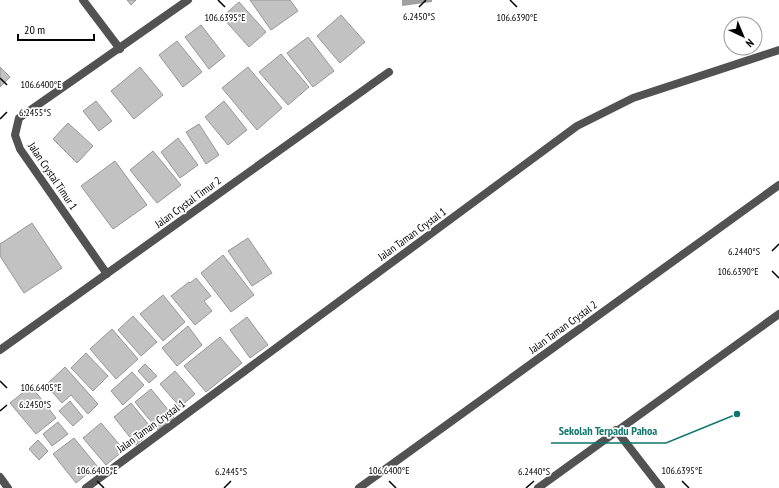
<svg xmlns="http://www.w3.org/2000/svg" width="779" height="488" font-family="'PT Sans Narrow',sans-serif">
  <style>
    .water { fill: #a0a0a0 }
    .building { fill: #c2c2c2; stroke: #969696 }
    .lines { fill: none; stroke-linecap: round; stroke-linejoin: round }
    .lane { stroke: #525252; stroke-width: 8 }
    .street { stroke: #525252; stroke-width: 8 }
    .ticks { fill: none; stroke: #000; stroke-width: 1.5 }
    .labels { text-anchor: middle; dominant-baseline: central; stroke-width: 3.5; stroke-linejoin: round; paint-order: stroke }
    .street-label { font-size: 11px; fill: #000; stroke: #fff }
    .ticks-label { font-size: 10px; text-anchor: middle; fill: #000; stroke: #fff; stroke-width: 3.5; stroke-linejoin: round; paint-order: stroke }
    .leader { fill: none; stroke: #0f766e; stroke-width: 1.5 }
    .callout-dot { fill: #0f766e; stroke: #fff; stroke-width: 1.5 }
    .callout-label { font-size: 12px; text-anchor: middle; font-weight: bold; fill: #0f766e; stroke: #fff; stroke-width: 3.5; stroke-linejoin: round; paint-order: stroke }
  </style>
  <rect width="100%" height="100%" fill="#fff"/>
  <path class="water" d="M402,0H432V2L402,6Z"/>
  <path class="building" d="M127,0H136L131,5Z
    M250,0H290L298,11L271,30Z
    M239,2L266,32L249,47L222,17Z
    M341,15L365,42L340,63L317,36Z
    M201,25L225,56L209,69L185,37Z
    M308,37L334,71L313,87L287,53Z
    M177,41L202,72L183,87L159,55Z
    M281,54L309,87L288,105L259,72Z
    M0,67L10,77L0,87Z
    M140,67L163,95L134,119L111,91Z
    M248,67L282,108L257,130L222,88Z
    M96,101L112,121L99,131L83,111Z
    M224,101L247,130L228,145L205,117Z
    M68,123L93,146L77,163L53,139Z
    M199,124L219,155L206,164L186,132Z
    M178,138L198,165L180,178L161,152Z
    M153,151L181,185L157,203L130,170Z
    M115,161L147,205L113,229L81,186Z
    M32,223L62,268L24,293L0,256V244Z
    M248,238L272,273L252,286L228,251Z
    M223,255L254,295L231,312L201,273Z
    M196,278L211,296L204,301L212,311L195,325L171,296L189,282L190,283Z
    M163,295L185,322L163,341L140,314Z
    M133,316L157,342L141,356L118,330Z
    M247,317L268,345L250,358L230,330Z
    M188,326L202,345L177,366L162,348Z
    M112,329L138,359L116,379L90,349Z
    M220,337L242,363L206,392L184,366Z
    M86,353L108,376L93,391L71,368Z
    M145,364L157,376L149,383L138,371Z
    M65,367L98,404L88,414L71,395L62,403L46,385Z
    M175,371L195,394L180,407L160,384Z
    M132,372L144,385L123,405L111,391Z
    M31,386L56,418L36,434L10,403Z
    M151,389L174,417L158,430L135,402Z
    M70,401L83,417L73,426L59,411Z
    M131,403L153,430L136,445L114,417Z
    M58,422L68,434L52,446L43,434Z
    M101,423L124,450L106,465L83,438Z
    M74,438L97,466L76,483L53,454Z
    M38,440L48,451L39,460L29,449Z"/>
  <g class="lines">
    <path class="lane" d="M616,430L661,488"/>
    <path class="street" d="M83,0L120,49
      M107,274L20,149L15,135L19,118L188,0
      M0,350L389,72
      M0,477L8,488
      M86,488L577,126L633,98L779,50
      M359,488L779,185
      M538,488L779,314"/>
  </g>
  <path class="ticks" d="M218,0L225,7M510,0L517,7M419,7L426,0M0,78L7,85M0,119L7,112M772,251L779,244M772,271L779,278M0,381L7,388M0,411L7,405M97,481L104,488M389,481L396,488M682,481L689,488M224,488L231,481M526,488L534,481"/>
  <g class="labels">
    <g class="street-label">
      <text transform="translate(53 176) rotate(56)">Jalan Crystal Timur 1</text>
      <text transform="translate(188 202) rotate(-36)">Jalan Crystal Timur 2</text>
      <text transform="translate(412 234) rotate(-36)">Jalan Taman Crystal 1</text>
      <text transform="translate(563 327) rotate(-36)">Jalan Taman Crystal 2</text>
      <text transform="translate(151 426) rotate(-36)">Jalan Taman Crystal 1</text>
    </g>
  </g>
  <g class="ticks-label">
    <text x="419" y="20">6.2450°S</text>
    <text x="225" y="21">106.6395°E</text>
    <text x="517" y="21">106.6390°E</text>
    <text x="41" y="88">106.6400°E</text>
    <text x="35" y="116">6.2455°S</text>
    <text x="744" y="255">6.2440°S</text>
    <text x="738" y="275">106.6390°E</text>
    <text x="41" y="391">106.6405°E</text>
    <text x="35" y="408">6.2450°S</text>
    <text x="97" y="474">106.6405°E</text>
    <text x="389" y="474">106.6400°E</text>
    <text x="682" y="474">106.6395°E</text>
    <text x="231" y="475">6.2445°S</text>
    <text x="534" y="475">6.2440°S</text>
  </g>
  <path class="leader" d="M737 414L666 443H551"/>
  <circle class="callout-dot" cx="737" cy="414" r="4"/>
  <g class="callout-label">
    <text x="608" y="435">Sekolah Terpadu Pahoa</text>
  </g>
  <g transform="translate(743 36) rotate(136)"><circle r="19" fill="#ffffff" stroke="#999999"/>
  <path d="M0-3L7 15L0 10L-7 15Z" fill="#000000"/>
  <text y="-6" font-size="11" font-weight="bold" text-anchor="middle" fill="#000000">N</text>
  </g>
  <path d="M18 34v6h76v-6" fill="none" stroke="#000000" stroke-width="2"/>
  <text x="24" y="34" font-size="12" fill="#000000" stroke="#ffffff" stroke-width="3" paint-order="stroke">20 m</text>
</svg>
